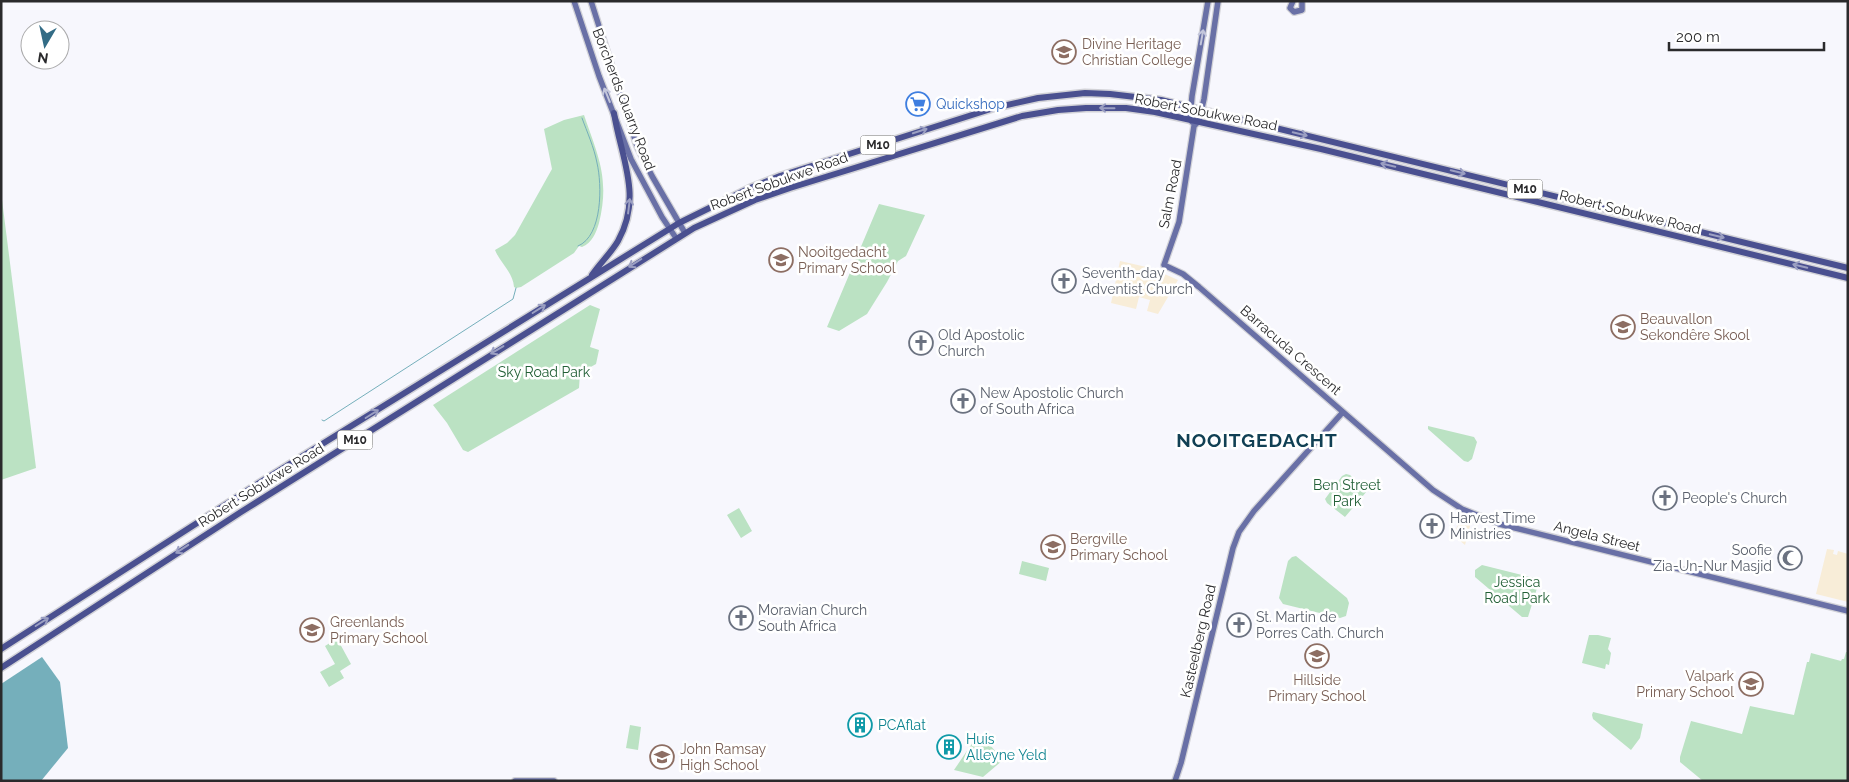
<svg xmlns="http://www.w3.org/2000/svg" width="1849" height="782" font-family="Raleway,sans-serif">
  <style>
    .commercial { fill: #f8edd8 }
    .green { fill: #bbe2c3 }
    .water { fill: #75afbb }
    .lines { fill: none; stroke-linecap: round; stroke-linejoin: round }
    .stream { stroke: #75afbb; stroke-width: 1 }
    .secondary-casing { stroke: #d2d2d7; stroke-width: 8 }
    .primary-casing { stroke: #d2d2d7; stroke-width: 9 }
    .secondary { stroke: #6970a6; stroke-width: 5.5 }
    .primary { stroke: #4a5090; stroke-width: 6 }
    .oneway { stroke: #c3c6db }
    .oneway2 { stroke: #9b9fc2 }
    .labels { text-anchor: middle; dominant-baseline: central; stroke-width: 5; stroke-linejoin: round; paint-order: stroke }
    .shield { fill: #fff; stroke: #6a6a6b; stroke-width: 1 }
    .shield-label { font-size: 12px; font-weight: bold; fill: #2a2a2c }
    .education-label { font-size: 14px; fill: #785e54; stroke: #fff; text-anchor: start }
    .street-label { font-size: 14px; fill: #2a2a2c; stroke: #fff }
    .shop-label { font-size: 14px; fill: #366cbe; stroke: #fff; text-anchor: start }
    .worship-label { font-size: 14px; fill: #5b616d; stroke: #fff; text-anchor: start }
    .park-label { font-size: 14px; fill: #236037; stroke: #fff }
    .culture-label { font-size: 14px; fill: #0d838f; stroke: #fff; text-anchor: start }
    .district-label { font-size: 19px; font-weight: bold; letter-spacing: 1px; fill: #114054; stroke: #fff }
  </style>
  <rect width="100%" height="100%" fill="#f7f7fd"/>
  <path class="commercial" d="M1120,261L1151,268L1178,280L1158,314L1147,311L1150,300L1139,297L1136,309L1111,303Z
    M1466,519L1471,522L1465,545L1453,535L1460,521Z
    M1827,549L1834,550L1833,554L1837,555L1838,551L1848,554V602L1816,594Z"/>
  <path class="green" d="M584,115C598,156 610,178 599,223C596,233 592,243 582,247L579,246L574,253L521,287L516,288L514,287C513,272 500,263 495,250L507,243L515,235L552,169L544,129L564,120Z
    M1,192L36,468L1,480Z
    M879,204L925,215L906,256L898,261L887,282L867,314L839,331L827,327Z
    M590,305L600,309L590,347L599,350L596,364L580,373L579,388L468,452L463,450L447,423L433,405Z
    M1428,426L1474,437L1477,442L1472,459L1468,462L1464,461L1428,429Z
    M1346,474L1350,475L1367,491L1345,517L1327,503L1325,499L1342,476Z
    M739,508L752,531L741,538L727,515Z
    M1296,556L1347,598L1349,603L1346,616L1340,618L1283,604L1279,598L1288,561L1292,557Z
    M1022,561L1049,568L1046,581L1019,574Z
    M1482,565L1534,578L1538,585L1528,617H1522L1475,577V570Z
    M1589,635H1598L1611,638L1608,649L1611,653L1609,665L1606,664L1605,669L1582,663Z
    M333,641L339,642L351,664L340,671L344,678L329,687L320,672L335,664L325,646Z
    M1846,652H1848V781H1703L1680,762V757L1691,721L1742,734L1750,706L1794,715L1807,662H1809L1811,653L1841,661L1842,659H1844Z
    M1593,712L1643,724L1640,738L1631,750L1593,719L1592,715Z
    M630,725L641,727L638,750L626,748Z
    M977,736L990,745L1003,760L983,777L954,770Z"/>
  <path class="water" d="M42,657L60,682L68,748L41,781H1V684Z"/>
  <g class="lines">
    <path class="stream" d="M578,246C603,236 602,184 597,163C594,147 587,132 582,118
      M322,420L324,421L513,299L516,288"/>
    <g class="secondary-casing">
      <path id="secondary" d="M574,1L599,76L631,159L662,217L676,238
        M591,1L637,146L652,176L685,233
        M1218,1L1204,99L1199,121L1194,126L1179,222L1164,265L1183,274L1199,287L1433,490L1462,509L1499,524L1848,611
        M1293,1L1290,8L1294,12L1302,10V3
        M1192,122L1190,119L1192,96L1208,1
        M515,781H554
        M1175,781L1181,763L1233,548L1239,532L1254,511L1343,412"/>
    </g>
    <g class="primary-casing">
      <path id="primary" d="M592,275C600,263 611,253 618,241C643,196 621,158 614,113
        M1,649L264,480L679,223L750,188L780,176L994,108L1038,98L1085,93L1110,94L1161,100L1848,268
        M1,668L241,512L694,228L755,200L790,188L1022,116L1058,110L1086,108H1126L1155,112L1321,149L1848,278"/>
    </g>
    <use href="#secondary" class="secondary"/>
    <use href="#primary" class="primary"/>
  </g>
  <defs><path id="oneway-shaft" d="M-6 0H5M1.5-3L5.5 0L1.5 3" fill="none" stroke-width="1.6" stroke-linecap="round" stroke-linejoin="round" transform="scale(1.25)"/></defs>
  <g class="oneway">
    <use href="#oneway-shaft" transform="translate(1202 37) rotate(-80)"/>
    <use href="#oneway-shaft" transform="translate(607 95) rotate(-112)"/>
  </g>
  <g class="oneway2">
    <use href="#oneway-shaft" transform="translate(1107 108) rotate(-179)"/>
    <use href="#oneway-shaft" transform="translate(920 131) rotate(-18)"/>
    <use href="#oneway-shaft" transform="translate(1300 134) rotate(14)"/>
    <use href="#oneway-shaft" transform="translate(1388 165) rotate(-166)"/>
    <use href="#oneway-shaft" transform="translate(1458 172) rotate(14)"/>
    <use href="#oneway-shaft" transform="translate(629 206) rotate(-83)"/>
    <use href="#oneway-shaft" transform="translate(1717 236) rotate(14)"/>
    <use href="#oneway-shaft" transform="translate(635 263) rotate(148)"/>
    <use href="#oneway-shaft" transform="translate(1800 266) rotate(-166)"/>
    <use href="#oneway-shaft" transform="translate(539 309) rotate(-32)"/>
    <use href="#oneway-shaft" transform="translate(497 350) rotate(149)"/>
    <use href="#oneway-shaft" transform="translate(372 414) rotate(-32)"/>
    <use href="#oneway-shaft" transform="translate(182 549) rotate(147)"/>
    <use href="#oneway-shaft" transform="translate(42 622) rotate(-32)"/>
  </g>
  <defs>
    <g id="school-ring" transform="scale(1.25)"><circle r="9.5" fill="#fff" stroke="#8d6e63" stroke-width="1.5"/><path d="M0-5L7-2L0 1L-7-2ZM-4 1L0 2.5L4 1V4Q0 6-4 4Z" fill="#8d6e63"/></g>
    <g id="supermarket-ring" transform="scale(1.25)"><circle r="9.5" fill="#fff" stroke="#3f7fe0" stroke-width="1.5"/><path d="M-6-5.5h2.5l.6 2H6L4.5 2H-2.5L-4.4-4H-6ZM-1.5 3.2a1.3 1.3 0 1 0 .1 0ZM3 3.2a1.3 1.3 0 1 0 .1 0Z" fill="#3f7fe0"/></g>
    <g id="church-ring" transform="scale(1.25)"><circle r="9.5" fill="#fff" stroke="#6b7280" stroke-width="1.5"/><path d="M-1.2-6h2.4v3.5h3.3v2.4h-3.3V6h-2.4V-.1h-3.3v-2.4h3.3Z" fill="#6b7280"/></g>
    <g id="mosque-ring" transform="scale(1.25)"><circle r="9.5" fill="#fff" stroke="#6b7280" stroke-width="1.5"/><path d="M3.5-4.9A6 6 0 1 0 3.5 4.9A5 5 0 1 1 3.5-4.9Z" fill="#6b7280"/></g>
    <g id="building-ring" transform="scale(1.25)"><circle r="9.5" fill="#fff" stroke="#0f9aa8" stroke-width="1.5"/><path d="M-4-6H4V6H1V3H-1V6H-4ZM-2.5-4.3h1.7v1.8h-1.7ZM.8-4.3h1.7v1.8H.8ZM-2.5-1h1.7V.8h-1.7ZM.8-1h1.7V.8H.8Z" fill="#0f9aa8"/></g>
  </defs>
  <g fill-rule="evenodd">
    <use href="#school-ring" x="1064" y="52"/>
    <use href="#supermarket-ring" x="918" y="104"/>
    <use href="#school-ring" x="781" y="260"/>
    <use href="#church-ring" x="1064" y="281"/>
    <use href="#school-ring" x="1623" y="327"/>
    <use href="#church-ring" x="921" y="343"/>
    <use href="#church-ring" x="963" y="401"/>
    <use href="#church-ring" x="1665" y="498"/>
    <use href="#church-ring" x="1432" y="526"/>
    <use href="#school-ring" x="1053" y="547"/>
    <use href="#mosque-ring" x="1790" y="558"/>
    <use href="#church-ring" x="741" y="618"/>
    <use href="#church-ring" x="1239" y="625"/>
    <use href="#school-ring" x="312" y="630"/>
    <use href="#school-ring" x="1317" y="656"/>
    <use href="#school-ring" x="1751" y="684"/>
    <use href="#building-ring" x="860" y="725"/>
    <use href="#building-ring" x="949" y="747"/>
    <use href="#school-ring" x="662" y="757"/>
  </g>
  <g class="labels">
    <g class="shield">
      <rect x="860.5" y="135.5" width="35" height="19" rx="4"/>
      <rect x="1507.5" y="179.5" width="35" height="19" rx="4"/>
      <rect x="337.5" y="430.5" width="35" height="19" rx="4"/>
    </g>
    <g class="shield-label">
      <text x="878" y="145">M10</text>
      <text x="1525" y="189">M10</text>
      <text x="355" y="440">M10</text>
    </g>
    <g class="education-label">
      <text x="1082" y="44">Divine Heritage<tspan x="1082" dy="16">Christian College</tspan></text>
      <text x="798" y="252">Nooitgedacht<tspan x="798" dy="16">Primary School</tspan></text>
      <text x="1640" y="319">Beauvallon<tspan x="1640" dy="16">Sekondêre Skool</tspan></text>
      <text x="1070" y="539">Bergville<tspan x="1070" dy="16">Primary School</tspan></text>
      <text x="330" y="622">Greenlands<tspan x="330" dy="16">Primary School</tspan></text>
      <text x="1734" y="676" text-anchor="end">Valpark<tspan x="1734" dy="16">Primary School</tspan></text>
      <text x="1317" y="680" text-anchor="middle">Hillside<tspan x="1317" dy="16">Primary School</tspan></text>
      <text x="680" y="749">John Ramsay<tspan x="680" dy="16">High School</tspan></text>
    </g>
    <g class="street-label">
      <text transform="translate(624 99) rotate(69)">Borcherds Quarry Road</text>
      <text transform="translate(1206 112) rotate(11)">Robert Sobukwe Road</text>
      <text transform="translate(779 181) rotate(-20)">Robert Sobukwe Road</text>
      <text transform="translate(1170 194) rotate(-79)">Salm Road</text>
      <text transform="translate(1630 212) rotate(14)">Robert Sobukwe Road</text>
      <text transform="translate(1291 350) rotate(41)">Barracuda Crescent</text>
      <text transform="translate(261 485) rotate(-32)">Robert Sobukwe Road</text>
      <text transform="translate(1597 536) rotate(14)">Angela Street</text>
      <text transform="translate(1198 641) rotate(-77)">Kasteelberg Road</text>
    </g>
    <g class="shop-label">
      <text x="936" y="104">Quickshop</text>
    </g>
    <g class="worship-label">
      <text x="1082" y="273">Seventh-day<tspan x="1082" dy="16">Adventist Church</tspan></text>
      <text x="938" y="335">Old Apostolic<tspan x="938" dy="16">Church</tspan></text>
      <text x="980" y="393">New Apostolic Church<tspan x="980" dy="16">of South Africa</tspan></text>
      <text x="1682" y="498">People's Church</text>
      <text x="1450" y="518">Harvest Time<tspan x="1450" dy="16">Ministries</tspan></text>
      <text x="1772" y="550" text-anchor="end">Soofie<tspan x="1772" dy="16">Zia-Un-Nur Masjid</tspan></text>
      <text x="758" y="610">Moravian Church<tspan x="758" dy="16">South Africa</tspan></text>
      <text x="1256" y="617">St. Martin de<tspan x="1256" dy="16">Porres Cath. Church</tspan></text>
    </g>
    <g class="park-label">
      <text x="544" y="372">Sky Road Park</text>
      <text x="1347" y="485">Ben Street<tspan x="1347" dy="16">Park</tspan></text>
      <text x="1517" y="582">Jessica<tspan x="1517" dy="16">Road Park</tspan></text>
    </g>
    <g class="culture-label">
      <text x="878" y="725">PCAflat</text>
      <text x="966" y="739">Huis<tspan x="966" dy="16">Alleyne Yeld</tspan></text>
    </g>
    <g class="district-label">
      <text x="1257" y="440">NOOITGEDACHT</text>
    </g>
  </g>
  <rect width="1849" height="782" fill="none" stroke="#2a2a2c" stroke-width="5"/>
  <g transform="translate(45 45) rotate(189)"><circle r="24" fill="#ffffff" stroke="#aaaaab"/>
  <path d="M0-4L9 19L0 12L-9 19Z" fill="#336c86"/>
  <text y="-8" font-size="14" font-weight="bold" text-anchor="middle" fill="#2a2a2c">N</text>
  </g>
  <path d="M1669 42v8h155v-8" fill="none" stroke="#2a2a2c" stroke-width="2.5"/>
  <text x="1676" y="42" font-size="15" fill="#2a2a2c" stroke="#ffffff" stroke-width="4" paint-order="stroke">200 m</text>
</svg>
